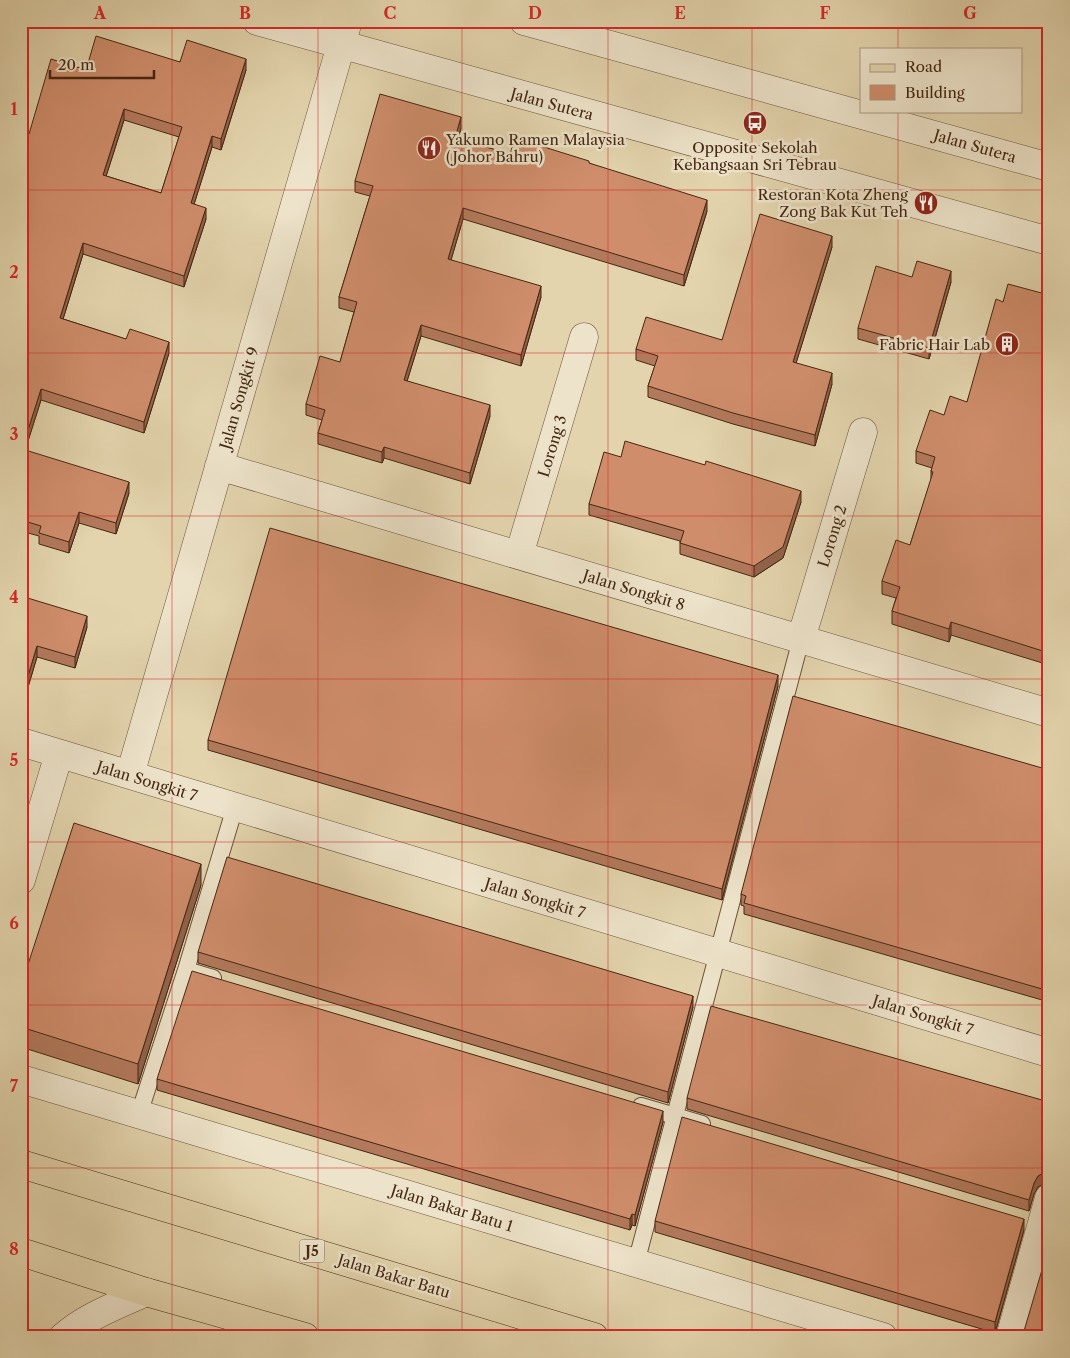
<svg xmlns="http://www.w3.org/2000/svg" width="1070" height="1358" font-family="'Libre Caslon Text',serif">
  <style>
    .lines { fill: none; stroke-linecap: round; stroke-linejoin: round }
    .service-casing { stroke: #6c5239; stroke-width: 18 }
    .minor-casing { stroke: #6c5239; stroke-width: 29 }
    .tertiary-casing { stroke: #6c5239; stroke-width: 29 }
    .primary-casing { stroke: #452712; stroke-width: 29 }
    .service { stroke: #ede3ca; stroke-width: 16 }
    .minor { stroke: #ede3ca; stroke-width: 28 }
    .tertiary { stroke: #ede3ca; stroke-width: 28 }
    .primary { stroke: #e3d4ad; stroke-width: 28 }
    .wall { fill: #b2795c; stroke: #452712; fill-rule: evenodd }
    .shaded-wall { fill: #91634b; stroke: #452712 }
    .building { fill: #cf8d6b; stroke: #452712; fill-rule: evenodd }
    .grid { fill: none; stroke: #d62828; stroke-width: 1; stroke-opacity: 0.55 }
    .labels { text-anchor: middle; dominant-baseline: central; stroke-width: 5; stroke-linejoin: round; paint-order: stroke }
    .shield { fill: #ede3ca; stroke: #775f49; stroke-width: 1 }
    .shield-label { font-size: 14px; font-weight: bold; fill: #452712 }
    .street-label { font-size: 15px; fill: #452712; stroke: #ede3ca }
    .poi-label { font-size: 15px; fill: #452712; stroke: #ede3ca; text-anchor: end }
    .neatline { fill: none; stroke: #d62828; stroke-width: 2 }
    .grid-label { font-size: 16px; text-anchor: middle; font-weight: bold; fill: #d62828 }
  </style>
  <rect width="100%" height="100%" fill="#e3d4ad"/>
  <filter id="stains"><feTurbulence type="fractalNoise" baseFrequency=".004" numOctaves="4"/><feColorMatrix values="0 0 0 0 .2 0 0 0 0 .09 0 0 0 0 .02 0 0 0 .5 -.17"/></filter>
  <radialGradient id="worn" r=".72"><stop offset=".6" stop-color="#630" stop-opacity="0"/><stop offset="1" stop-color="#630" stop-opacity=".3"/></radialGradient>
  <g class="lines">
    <g class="service-casing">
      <path id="service" d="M186,970L213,978
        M641,1106L702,1124
        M139,1114L186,970L235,807
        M636,1263L801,639"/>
    </g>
    <g class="minor-casing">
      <path id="minor" d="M257,21L1049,241
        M219,466L1049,713
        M519,555L584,337
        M801,639L863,432
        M21,742L1049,1053
        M130,775L348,21
        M21,880L59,754
        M21,1079L883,1337
        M63,1337C87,1316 118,1305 146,1292
        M1010,1337L1049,1198"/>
    </g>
    <g class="tertiary-casing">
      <path id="tertiary" d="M524,21L1049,167"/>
    </g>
    <g class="primary-casing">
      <path id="primary" d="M21,1164L594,1337
        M21,1252L146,1292L305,1337"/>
    </g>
    <use href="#service" class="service"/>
    <use href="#minor" class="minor"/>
    <use href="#tertiary" class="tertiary"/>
    <use href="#primary" class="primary"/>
  </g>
  <path class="wall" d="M180,62L246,70L221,150L212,147L194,204L206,219L184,287L83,254L63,319L169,353L144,433L41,400L25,450L129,493L116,534L79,523L69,553L39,544V536L21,531V132L29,134L86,70ZM124,120L179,137L161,193L106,176Z
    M461,128L458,139L510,154L589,163L707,211L684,286L463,219L451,260L541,297L521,366L421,336L407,381L490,416L470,484L384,458L382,463L318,444V433L322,420L306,415V404L340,362L354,312L339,308V297L370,196L355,192V181Z
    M832,247L796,363L832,384L815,446L733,424L648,397V386L655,366L636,360V349L722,340Z
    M912,277L951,282L929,359L858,339V328Z
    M1049,295V665L951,635L949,642L892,624V611L896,598L882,594V581L910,545L931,480V471L932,468L916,463V451L944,415L967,402L1003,302Z
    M621,457L801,502L783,558L754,577L680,554V541L589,515V504Z
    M21,596L87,627L75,668L37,657L28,687L21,685Z
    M778,686L722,900L208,750V740Z
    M1049,770V1002L744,914V906L741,905V894Z
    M201,885L138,1084L21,1047V986Z
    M198,952L693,1007L668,1103L198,963Z
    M157,1079L663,1122L635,1226L632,1225L630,1230L157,1090Z
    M687,1098L1049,1102V1183H1045L1038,1187L1034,1194L1029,1211L687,1109Z
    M655,1221L1024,1230L995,1333L655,1232Z
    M1024,1331L1049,1337H1024Z"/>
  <path class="shaded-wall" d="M246,59V70L221,150V139Z
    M124,109V120L103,186V175Z
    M461,117V128L455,149V138Z
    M212,136V147L191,214V203Z
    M707,200V211L684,286V275Z
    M206,208V219L184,287V276Z
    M463,208V219L448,270V259Z
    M832,236V247L793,373V362Z
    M83,243V254L60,329V318Z
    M951,271V282L929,359V348Z
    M541,286V297L521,366V355Z
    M421,325V336L404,391V380Z
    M169,342V353L144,433V422Z
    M832,373V384L815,446V435Z
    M41,389V400L22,460V449Z
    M490,405V416L470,484V473Z
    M384,447V458L382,463V452Z
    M129,482V493L116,534V523Z
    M801,491V502L783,558L754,577V566Z
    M79,512V523L69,553V542Z
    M87,616V627L75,668V657Z
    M951,622V635L949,642V629Z
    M37,646V657L28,687V676Z
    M778,675V686L722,900V889Z
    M201,864V885L138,1084V1064Z
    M693,996V1007L668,1103V1092Z
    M663,1111V1122L635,1226V1215Z
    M1045,1172V1183L1038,1187L1034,1194L1029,1211V1200L1034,1183L1038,1176Z
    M632,1214V1225L630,1230V1219Z
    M1024,1219V1230L995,1333V1322Z"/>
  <path class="building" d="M96,36L180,62L187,40L246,59L221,139L212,136L191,203L206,208L184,276L83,243L60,318L126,339L130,329L169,342L144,422L41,389L22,449L129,482L116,523L79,512L69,542L39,533L41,526L21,520V254L24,244L21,243V132L29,134L51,59L86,70ZM124,109L182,127L161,193L103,175Z
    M380,94L461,117L455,138L510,154L515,138L589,161V163L707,200L684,275L463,208L448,259L541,286L521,355L421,325L404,380L490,405L470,473L384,447L382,452L318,433L325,410L306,404L320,356L340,362L357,302L339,297L373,186L355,181Z
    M760,214L832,236L793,362L832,373L815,435L733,413L648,386L658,356L636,349L646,317L722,340Z
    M917,261L951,271L929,348L858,328L876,266L912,277Z
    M1008,284L1049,295V653L951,622L949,629L892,611L900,587L882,581L896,540L910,545L933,472L931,471L935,457L916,451L930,410L944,415L950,396L967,402L996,299L1003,302Z
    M625,441L705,465L706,461L801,491L783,547L754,566L680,543L684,531L589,504L604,452L621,457Z
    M270,528L778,675L722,889L208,740Z
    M21,596L87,616L75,657L37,646L28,676L21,674Z
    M793,696L1049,770V991L744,903L746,896L741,894Z
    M74,823L201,864L138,1064L21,1027V986Z
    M227,857L693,996L668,1092L198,952Z
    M192,971L663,1111L635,1215L632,1214L630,1219L157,1079Z
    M711,1006L1049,1102V1172H1045L1038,1176L1034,1183L1029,1200L687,1098Z
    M682,1117L1024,1219L995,1322L655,1221Z
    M1049,1246V1337H1043L1024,1331Z"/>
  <path class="grid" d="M172,21V1337M318,21V1337M462,21V1337M608,21V1337M752,21V1337M898,21V49M898,111V1337M21,190H1049M21,353H1049M21,516H1049M21,679H1049M21,842H1049M21,1005H1049M21,1168H1049"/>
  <defs>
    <g id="bus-disc" transform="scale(1.25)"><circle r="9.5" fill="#8f2418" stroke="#ede3ca"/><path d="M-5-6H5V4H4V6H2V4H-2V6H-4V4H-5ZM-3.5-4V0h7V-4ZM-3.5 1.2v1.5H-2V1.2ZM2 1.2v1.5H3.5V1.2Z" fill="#fff"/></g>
    <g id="restaurant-disc" transform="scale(1.25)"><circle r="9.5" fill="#8f2418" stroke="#ede3ca"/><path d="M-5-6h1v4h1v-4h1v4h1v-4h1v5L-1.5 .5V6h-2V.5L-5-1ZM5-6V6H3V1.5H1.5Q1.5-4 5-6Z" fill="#fff"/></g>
    <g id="building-disc" transform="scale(1.25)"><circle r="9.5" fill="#8f2418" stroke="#ede3ca"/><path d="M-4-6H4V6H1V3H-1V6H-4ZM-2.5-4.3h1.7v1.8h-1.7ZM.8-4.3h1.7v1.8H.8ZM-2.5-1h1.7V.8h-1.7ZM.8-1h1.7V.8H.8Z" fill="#fff"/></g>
  </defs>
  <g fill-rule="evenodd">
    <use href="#bus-disc" x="755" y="123"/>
    <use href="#restaurant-disc" x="429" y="148"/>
    <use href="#restaurant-disc" x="926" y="203"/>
    <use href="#building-disc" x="1007" y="344"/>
  </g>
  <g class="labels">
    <rect class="shield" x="299.5" y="1239.5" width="25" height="23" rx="4"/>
    <g class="shield-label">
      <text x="312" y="1251">J5</text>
    </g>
    <g class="street-label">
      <text transform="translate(552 104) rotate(15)">Jalan Sutera</text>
      <text transform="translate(975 146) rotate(16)">Jalan Sutera</text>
      <text transform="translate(239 398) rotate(-74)">Jalan Songkit 9</text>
      <text transform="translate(552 446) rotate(-73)">Lorong 3</text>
      <text transform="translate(832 536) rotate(-73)">Lorong 2</text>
      <text transform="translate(634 590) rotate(17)">Jalan Songkit 8</text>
      <text transform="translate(147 781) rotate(17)">Jalan Songkit 7</text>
      <text transform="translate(535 898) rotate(17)">Jalan Songkit 7</text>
      <text transform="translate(923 1015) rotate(17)">Jalan Songkit 7</text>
      <text transform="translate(452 1208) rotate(17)">Jalan Bakar Batu 1</text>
      <text transform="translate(394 1276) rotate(17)">Jalan Bakar Batu</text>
    </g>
    <g class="poi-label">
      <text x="446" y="139" text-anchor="start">Yakumo Ramen Malaysia<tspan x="446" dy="17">(Johor Bahru)</tspan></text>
      <text x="755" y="147" text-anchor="middle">Opposite Sekolah<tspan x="755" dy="17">Kebangsaan Sri Tebrau</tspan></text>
      <text x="908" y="194">Restoran Kota Zheng<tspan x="908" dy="17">Zong Bak Kut Teh</tspan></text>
      <text x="990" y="344">Fabric Hair Lab</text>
    </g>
  </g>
  <rect width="1070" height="1358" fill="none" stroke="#e3d4ad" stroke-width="55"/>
  <rect x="860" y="48" width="162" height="65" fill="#ede3ca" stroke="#aa9880"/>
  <rect x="870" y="64" width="25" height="8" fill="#e3d4ad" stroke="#aa9880"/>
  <text x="905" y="72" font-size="15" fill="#452712">Road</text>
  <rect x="870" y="85" width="25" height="15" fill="#cf8d6b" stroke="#aa9880"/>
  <text x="905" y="98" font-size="15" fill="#452712">Building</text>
  <path d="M50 70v8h104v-8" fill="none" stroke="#452712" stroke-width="2.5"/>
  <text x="58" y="70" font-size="15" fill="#452712" stroke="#ede3ca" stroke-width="4" paint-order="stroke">20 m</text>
  <rect x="28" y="28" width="1014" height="1302" class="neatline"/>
  <g class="grid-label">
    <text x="100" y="19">A</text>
    <text x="245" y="19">B</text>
    <text x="390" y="19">C</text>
    <text x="535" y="19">D</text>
    <text x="680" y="19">E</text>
    <text x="825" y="19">F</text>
    <text x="970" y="19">G</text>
    <text x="14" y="115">1</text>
    <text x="14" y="278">2</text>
    <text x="14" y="440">3</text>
    <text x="14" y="603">4</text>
    <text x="14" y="766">5</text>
    <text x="14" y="929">6</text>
    <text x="14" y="1092">7</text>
    <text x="14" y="1255">8</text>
  </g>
  <rect width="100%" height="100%" filter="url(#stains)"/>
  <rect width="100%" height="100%" fill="url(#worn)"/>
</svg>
